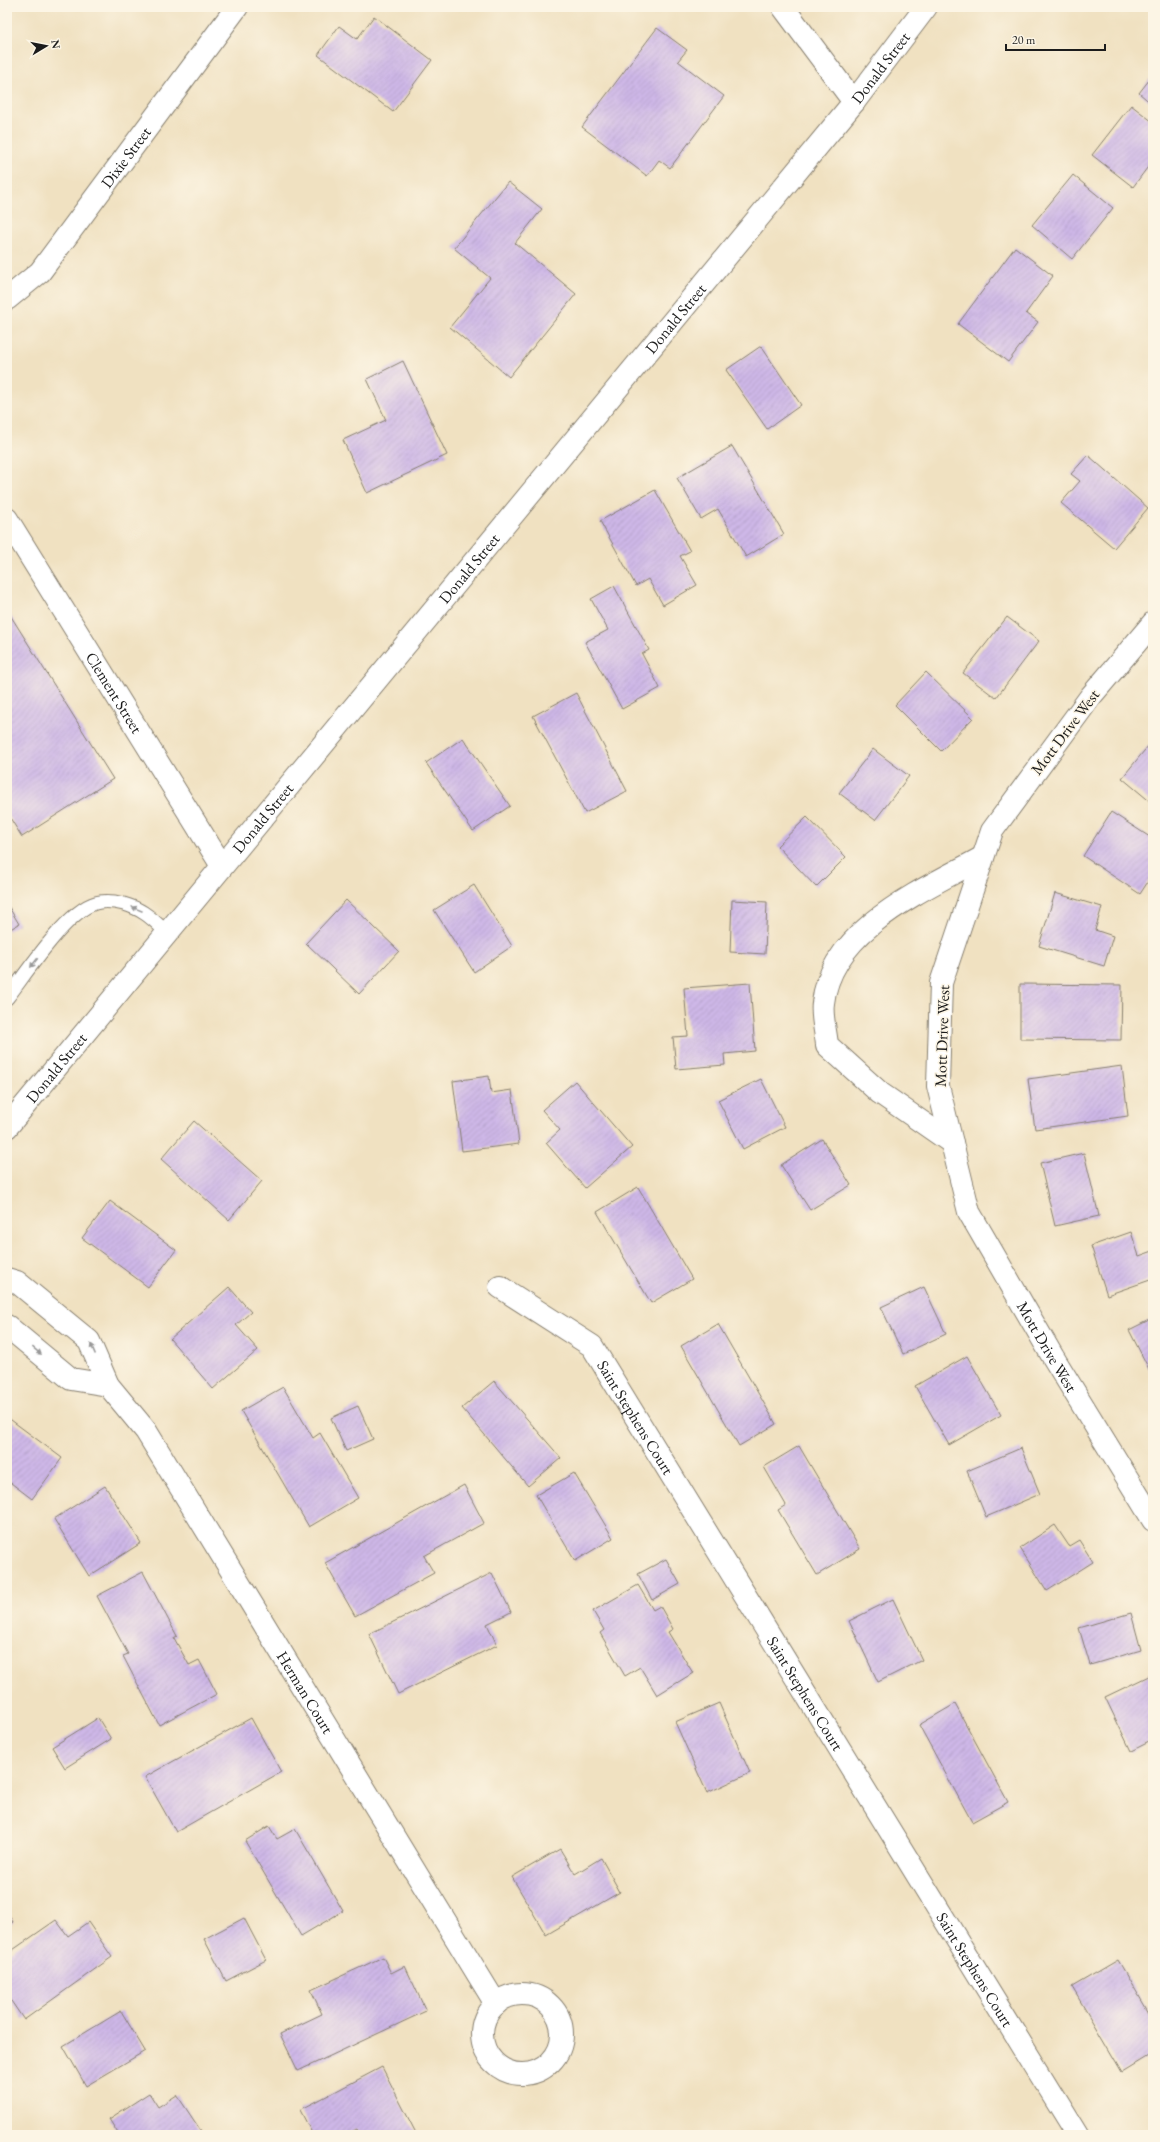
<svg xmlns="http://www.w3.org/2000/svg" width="1160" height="2142" font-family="'EB Garamond',serif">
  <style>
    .building { fill: url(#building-hatch) }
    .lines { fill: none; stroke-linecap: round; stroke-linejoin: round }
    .lane-casing { stroke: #867e6e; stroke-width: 15 }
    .street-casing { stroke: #867e6e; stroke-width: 24 }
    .lane { stroke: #fff; stroke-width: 13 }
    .street { stroke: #fff; stroke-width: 22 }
    .oneway { fill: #999 }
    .labels { text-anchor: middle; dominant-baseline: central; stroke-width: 3; stroke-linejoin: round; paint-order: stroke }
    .street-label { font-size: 16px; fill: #1c1c1c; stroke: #fcf5e5 }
  </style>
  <defs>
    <pattern id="building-hatch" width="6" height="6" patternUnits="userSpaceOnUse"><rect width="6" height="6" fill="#ceb7e7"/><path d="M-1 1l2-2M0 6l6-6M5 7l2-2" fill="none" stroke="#b09dc6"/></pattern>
  </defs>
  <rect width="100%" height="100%" fill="#fcf5e5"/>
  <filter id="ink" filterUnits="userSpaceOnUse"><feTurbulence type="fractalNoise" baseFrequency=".025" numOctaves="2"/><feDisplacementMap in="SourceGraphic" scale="8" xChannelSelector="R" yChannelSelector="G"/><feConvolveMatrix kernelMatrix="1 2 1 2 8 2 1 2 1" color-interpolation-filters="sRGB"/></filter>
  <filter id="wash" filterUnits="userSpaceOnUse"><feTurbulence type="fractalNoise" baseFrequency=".012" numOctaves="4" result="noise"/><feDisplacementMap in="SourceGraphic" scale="16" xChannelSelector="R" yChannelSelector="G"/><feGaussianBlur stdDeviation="0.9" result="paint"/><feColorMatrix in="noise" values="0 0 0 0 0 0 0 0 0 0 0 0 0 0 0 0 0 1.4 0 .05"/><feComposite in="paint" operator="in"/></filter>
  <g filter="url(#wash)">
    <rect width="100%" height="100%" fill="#f0e1c1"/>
    <g id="blocks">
      <path class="building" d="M374,16L432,60L393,112L318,55L339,26L357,39Z
        M657,28L687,50L678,61L724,96L670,168L659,160L647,176L582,127Z
        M1153,75V105L1139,93Z
        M1131,105L1153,122V160L1133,187L1092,155Z
        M1073,175L1113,208L1072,259L1032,225Z
        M508,182L542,209L515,243L576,294L509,377L450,327L490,278L454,248Z
        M1015,247L1053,276L1026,313L1038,322L1008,362L958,324Z
        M761,346L801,405L767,429L726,370Z
        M403,361L447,455L367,493L343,440L386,420L367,379Z
        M732,446L784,534L746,557L718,509L701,519L677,478Z
        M1088,455L1148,508L1114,548L1061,503L1080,481L1071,474Z
        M655,490L690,551L680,556L697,585L663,605L648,579L636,586L600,521Z
        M614,586L649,650L642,654L660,688L622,709L585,642L608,630L591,599Z
        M7,610L113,779L22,837L7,813Z
        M1007,617L1039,641L996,698L963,673Z
        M926,672L973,718L941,751L895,705Z
        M576,693L627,791L585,813L533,716Z
        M463,738L510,806L473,831L426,763Z
        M1153,740V804L1122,778Z
        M873,749L909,776L875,820L839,793Z
        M1111,812L1153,839V874L1140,894L1083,856Z
        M807,817L846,857L816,887L777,846Z
        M474,885L512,946L474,972L434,910Z
        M1055,893L1102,907L1095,930L1113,936L1104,966L1039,946Z
        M346,900L399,951L359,994L306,943Z
        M732,900L767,902L765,954L730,952Z
        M7,904L19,924L7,931Z
        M750,983L755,1051L724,1054L725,1065L676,1069L673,1037L688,1036L684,988Z
        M1020,984L1122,985L1121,1040L1020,1039Z
        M1122,1066L1128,1116L1035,1129L1028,1079Z
        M489,1076L491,1093L512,1090L519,1144L462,1151L453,1081Z
        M761,1079L785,1127L743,1149L718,1100Z
        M575,1081L632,1147L585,1188L546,1143L560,1130L542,1110Z
        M194,1121L262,1181L229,1220L161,1159Z
        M822,1139L851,1185L810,1210L781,1165Z
        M1084,1153L1099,1216L1055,1226L1040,1163Z
        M638,1187L692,1279L651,1303L597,1212Z
        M110,1201L176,1250L148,1287L82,1238Z
        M1131,1232L1139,1256L1153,1251V1279L1107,1295L1091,1246Z
        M229,1287L251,1312L236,1325L258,1350L213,1389L170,1339Z
        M924,1287L946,1334L903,1354L881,1307Z
        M1153,1318V1377L1129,1330Z
        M718,1324L776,1424L739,1446L681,1346Z
        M967,1356L1001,1415L949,1445L915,1386Z
        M494,1381L561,1458L528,1486L462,1408Z
        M283,1387L313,1438L320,1433L358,1498L309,1527L241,1411Z
        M358,1406L373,1439L346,1451L331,1418Z
        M7,1417L62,1458L32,1499L7,1480Z
        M799,1446L860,1549L817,1575L778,1510L786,1505L764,1467Z
        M1021,1448L1040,1494L986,1517L967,1471Z
        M574,1473L613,1538L575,1561L536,1495Z
        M464,1485L484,1523L424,1556L434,1573L355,1616L325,1563Z
        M105,1486L141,1543L89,1576L54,1519Z
        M1055,1525L1069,1546L1079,1540L1093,1562L1047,1591L1020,1548Z
        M666,1559L680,1584L652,1600L638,1574Z
        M143,1572L177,1636L174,1638L189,1665L199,1660L217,1694L159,1725L123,1656L128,1654L97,1596Z
        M492,1573L511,1612L487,1624L497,1645L398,1694L369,1634Z
        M638,1585L653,1610L660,1606L673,1629L668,1632L693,1673L657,1695L640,1667L625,1676L600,1633L604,1630L593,1611Z
        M893,1599L922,1660L878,1682L849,1621Z
        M1131,1613L1141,1650L1090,1665L1079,1628Z
        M1153,1674V1740L1131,1751L1105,1697Z
        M719,1703L750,1773L707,1793L675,1722Z
        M955,1704L1008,1802L972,1822L919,1725Z
        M98,1718L111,1739L65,1768L52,1747Z
        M251,1718L281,1772L176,1832L145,1777Z
        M269,1826L277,1839L295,1829L343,1911L301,1936L245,1841Z
        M560,1849L575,1874L601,1858L620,1892L546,1935L512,1877Z
        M7,1912L13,1922L7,1926Z
        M244,1918L266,1960L226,1981L204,1939Z
        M56,1920L68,1936L88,1922L112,1957L24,2020L7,1995V1954Z
        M383,1957L391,1973L405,1966L426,2011L298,2071L280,2034L322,2014L311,1990Z
        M1118,1960L1153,2020V2053L1122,2072L1072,1987Z
        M121,2011L145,2051L86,2086L63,2046Z
        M382,2067L417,2135H360L357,2129L346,2135H313L300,2110Z
        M149,2093L158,2107L177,2095L201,2131L194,2135H119L109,2119Z"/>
    </g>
  </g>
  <g filter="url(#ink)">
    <use href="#blocks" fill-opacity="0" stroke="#867e6e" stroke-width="1"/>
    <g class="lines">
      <g class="lane-casing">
        <path id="lane" d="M7,998C26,974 70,905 100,902C114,900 132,905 144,913C152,918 160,926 167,933"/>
      </g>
      <g class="street-casing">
        <g id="street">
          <path d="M783,7L854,102"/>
          <path id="s1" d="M7,299L40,272L237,7"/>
          <path id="s2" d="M7,519L222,866"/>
          <path id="s3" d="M1153,623L1091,696L992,831L941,983L938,1086L969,1212L1053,1357L1153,1520"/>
          <path id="s4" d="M7,1127L854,102L926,7"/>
          <path d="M952,1143L880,1093L827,1045C826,1032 821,1016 823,1003C831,928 926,889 983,857"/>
          <path id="s5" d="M7,1279L17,1282L89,1341L108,1385L146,1431L496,2004"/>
          <path id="s6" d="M500,1287L592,1346L1077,2135"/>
          <path d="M7,1326L71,1379L108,1385"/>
          <circle cx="522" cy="2034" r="40"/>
        </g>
      </g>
      <use href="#lane" class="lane"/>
      <use href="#street" class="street"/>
    </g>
    <defs><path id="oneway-solid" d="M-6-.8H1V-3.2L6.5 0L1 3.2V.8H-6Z"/></defs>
    <g class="oneway">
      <use href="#oneway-solid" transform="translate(137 909) rotate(-158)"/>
      <use href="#oneway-solid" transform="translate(34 963) rotate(128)"/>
      <use href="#oneway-solid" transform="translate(93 1349) rotate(-113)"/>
      <use href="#oneway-solid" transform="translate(37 1351) rotate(39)"/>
    </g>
  </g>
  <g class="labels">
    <g class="street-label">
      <text stroke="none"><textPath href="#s4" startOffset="1373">Donald Street</textPath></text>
      <text stroke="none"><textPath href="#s1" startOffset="186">Dixie Street</textPath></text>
      <text stroke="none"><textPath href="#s4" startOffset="1049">Donald Street</textPath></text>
      <text stroke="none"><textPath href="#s4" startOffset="725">Donald Street</textPath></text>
      <text stroke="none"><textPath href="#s2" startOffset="204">Clement Street</textPath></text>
      <text transform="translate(1065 732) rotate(-53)">Mott Drive West</text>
      <text stroke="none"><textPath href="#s4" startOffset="401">Donald Street</textPath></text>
      <text transform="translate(942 1036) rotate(-88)">Mott Drive West</text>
      <text stroke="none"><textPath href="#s4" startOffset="77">Donald Street</textPath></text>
      <text stroke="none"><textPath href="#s3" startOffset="812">Mott Drive West</textPath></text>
      <text stroke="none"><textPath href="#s6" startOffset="193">Saint Stephens Court</textPath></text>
      <text stroke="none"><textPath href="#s5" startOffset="517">Herman Court</textPath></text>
      <text stroke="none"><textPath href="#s6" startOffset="517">Saint Stephens Court</textPath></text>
      <text stroke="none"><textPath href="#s6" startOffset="841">Saint Stephens Court</textPath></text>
    </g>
  </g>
  <rect width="1160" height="2142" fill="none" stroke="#fcf5e5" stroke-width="24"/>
  <g transform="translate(46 46) rotate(80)" stroke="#fcf5e5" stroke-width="3" paint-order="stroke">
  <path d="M0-3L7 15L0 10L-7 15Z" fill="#1c1c1c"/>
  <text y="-6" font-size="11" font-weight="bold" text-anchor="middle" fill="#1c1c1c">N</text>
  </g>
  <path d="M1006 44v6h99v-6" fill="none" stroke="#1c1c1c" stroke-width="2"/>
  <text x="1012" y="44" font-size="12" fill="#1c1c1c" stroke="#fcf5e5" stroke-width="3" paint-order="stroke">20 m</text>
</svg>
